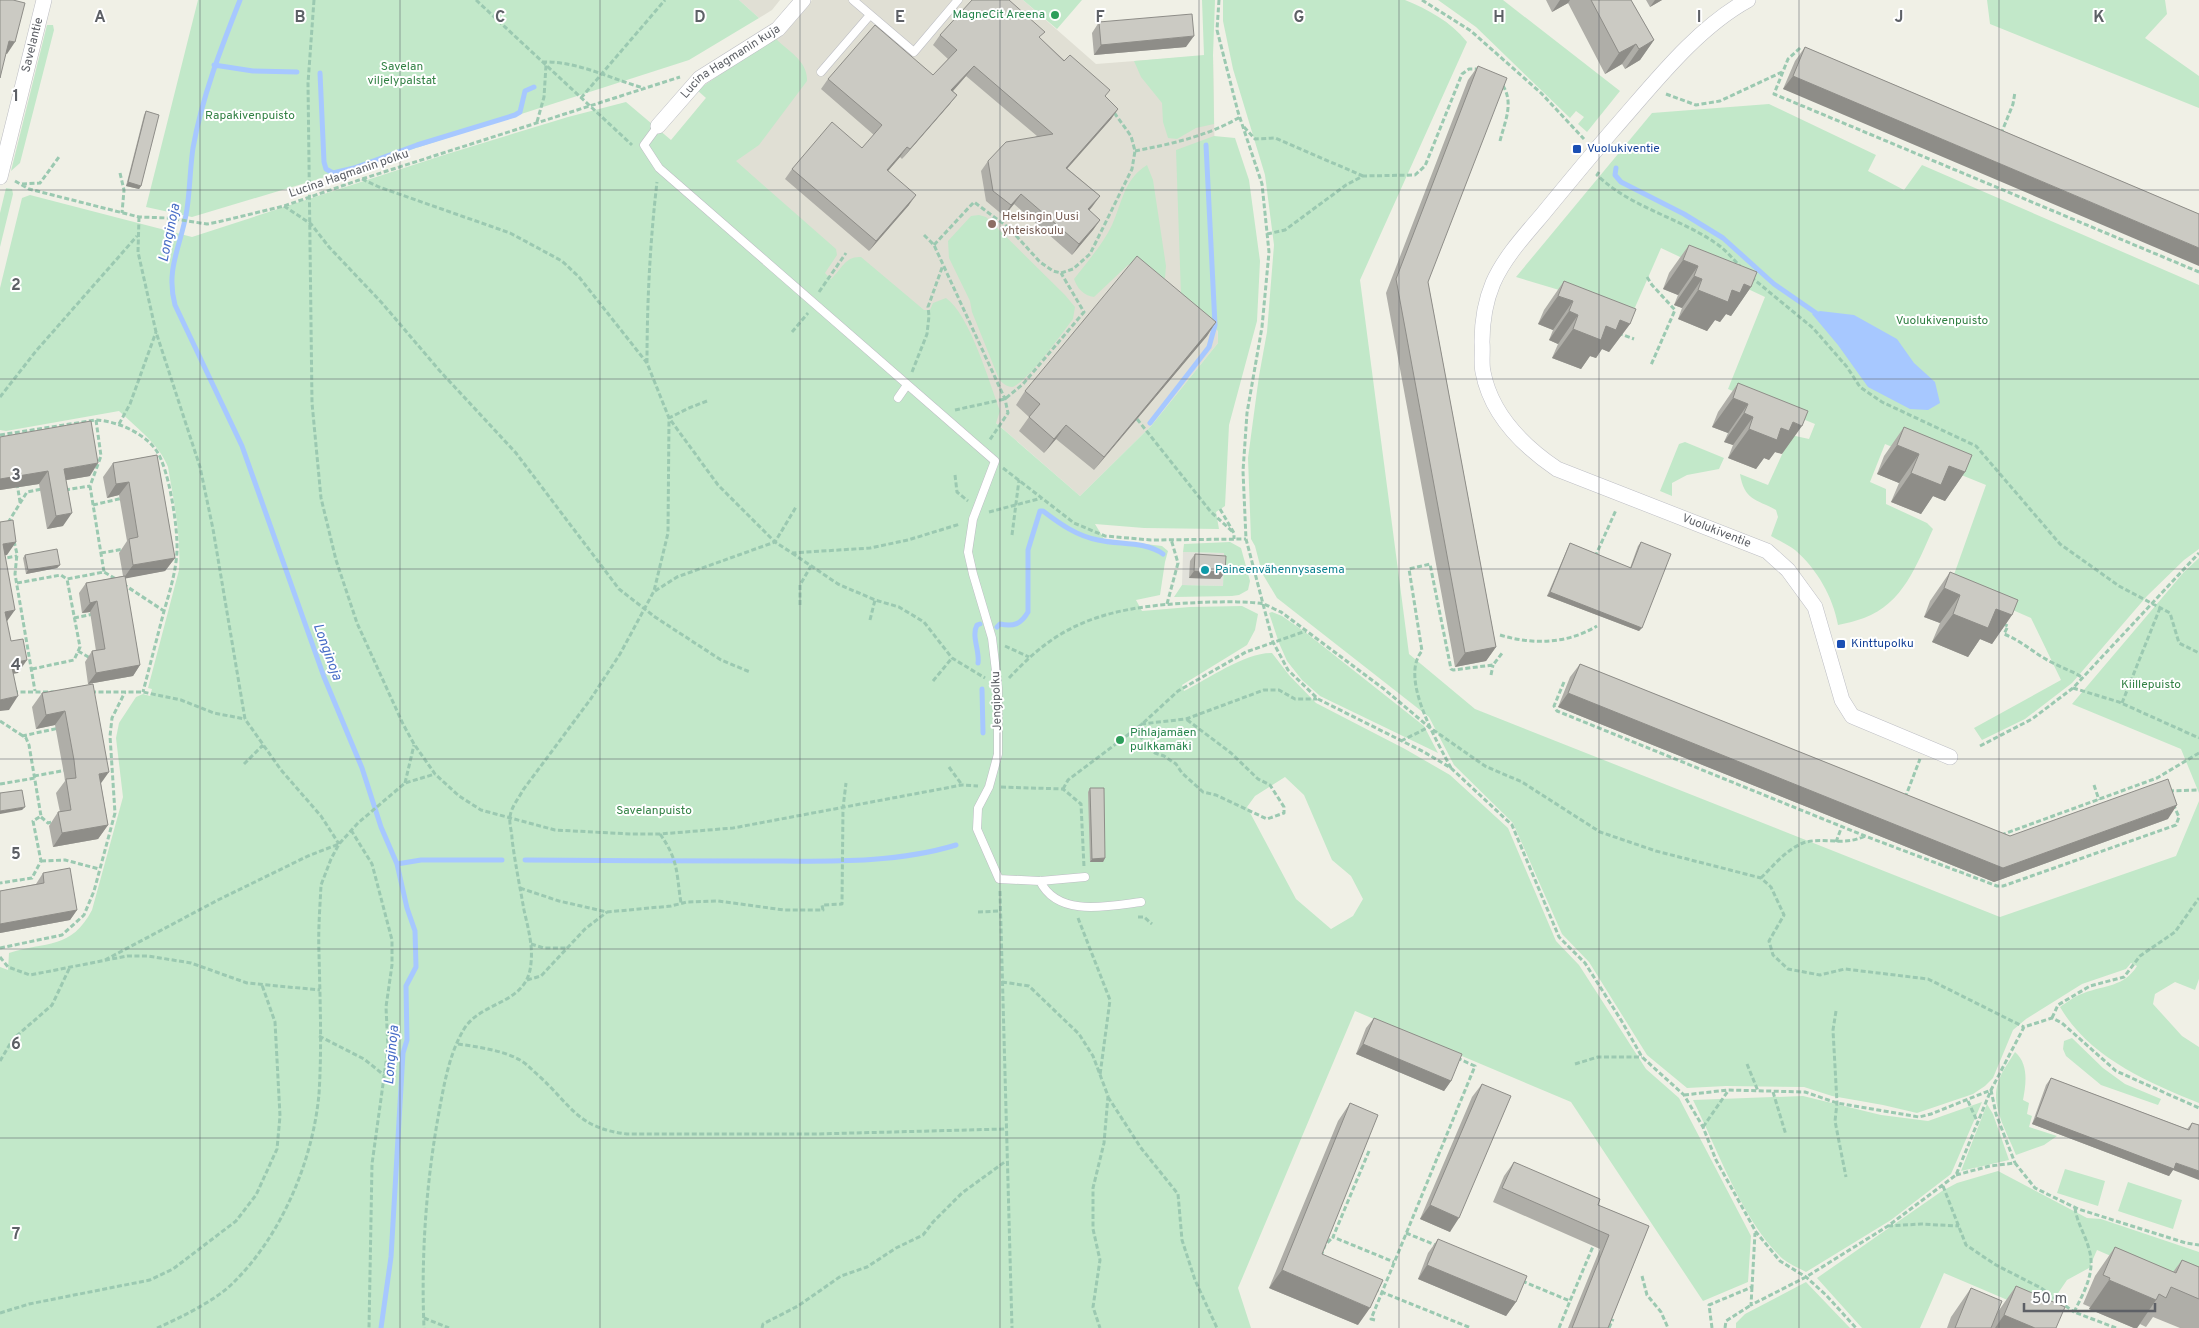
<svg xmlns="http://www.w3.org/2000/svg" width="2199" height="1328" font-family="Overpass,sans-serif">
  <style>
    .industrial { fill: #e1e1da }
    .education { fill: #e0dfd4 }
    .green { fill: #c2e8c9; fill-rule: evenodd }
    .water { fill: #a7c8ff }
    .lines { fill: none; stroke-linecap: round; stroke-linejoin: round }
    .stream { stroke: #a7c8ff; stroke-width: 5 }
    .service-casing { stroke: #bdbec4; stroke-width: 9 }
    .minor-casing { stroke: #bdbec4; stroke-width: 16 }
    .path { stroke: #9bc9b1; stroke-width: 3; stroke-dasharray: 5 2.5; stroke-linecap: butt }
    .service { stroke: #fff; stroke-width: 8 }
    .minor { stroke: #fff; stroke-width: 15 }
    .wall { fill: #afaea8 }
    .shaded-wall { fill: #8e8d88 }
    .building { fill: #cbcac3; stroke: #8e8d88 }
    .grid { fill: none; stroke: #5d6066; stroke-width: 1; stroke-opacity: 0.55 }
    .leisure-dot { fill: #2e9e5b; stroke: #fff; stroke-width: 2 }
    .transit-dot { fill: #1a4fb4; stroke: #fff; stroke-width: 2 }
    .education-dot { fill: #8d6e63; stroke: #fff; stroke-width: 2 }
    .culture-dot { fill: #0f9aa8; stroke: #fff; stroke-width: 2 }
    .labels { text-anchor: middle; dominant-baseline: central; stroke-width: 4; stroke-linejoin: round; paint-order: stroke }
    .leisure-label { font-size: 12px; fill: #27864d; stroke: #fff; text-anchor: end }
    .street-label { font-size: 12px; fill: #5d6066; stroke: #fff }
    .park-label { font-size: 12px; fill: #328144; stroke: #fff }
    .transit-label { font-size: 12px; fill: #164399; stroke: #fff; text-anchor: start }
    .education-label { font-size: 12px; fill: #785e54; stroke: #fff; text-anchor: start }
    .culture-label { font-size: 12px; fill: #0d838f; stroke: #fff; text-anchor: start }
    .water-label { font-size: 14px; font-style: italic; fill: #466cc6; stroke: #fff }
    .grid-label { font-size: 16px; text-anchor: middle; font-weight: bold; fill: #5d6066; stroke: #fff; stroke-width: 4; stroke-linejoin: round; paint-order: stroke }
  </style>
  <rect width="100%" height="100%" fill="#f0f0e6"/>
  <path class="industrial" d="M1183,552L1224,553L1223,586L1182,585Z"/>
  <path class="education" d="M739,0H780L772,10L759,18Z
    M812,0H1023L1096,64L1213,55L1218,343L1151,426L1080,496L672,140L706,98L784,32Z"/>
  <path class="green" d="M198,0H739L759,18L689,60L332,175L192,217L146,207Z
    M1023,0H1082L1057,29Z
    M1202,0H1215L1213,55L1214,124L1196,128L1177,139L1168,138L1163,122L1162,103L1141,77L1134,61L1204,55Z
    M1223,0H1405C1429,10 1450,21 1467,42L1360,280L1409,654L1475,709L2000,917L2176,856L2199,801V979L2195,990L2175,982L2155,994L2153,1004L2182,1036L2199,1047V1103C2147,1082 2089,1057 2060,1007C2067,1002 2075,996 2084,993C2105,985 2124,987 2137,966L2131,963L2126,969L2082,984L2026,1019L2013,1030L1993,1078L1985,1086L1973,1094L1917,1113L1883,1105L1832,1096L1804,1087L1726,1086L1687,1088L1647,1055L1589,962L1562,934L1513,823L1454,765L1429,717L1277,598L1262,573L1255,546L1251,539L1248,458L1259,376L1267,332L1274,245L1265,175L1233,69L1223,21Z
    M1438,0H1503L1620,91L1587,132L1578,124L1584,117L1576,111L1570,118L1476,27Z
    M1987,0H2165L2167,14L2145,38L2199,76V108L1990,24Z
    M47,25H53L54,30L20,163L11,171Z
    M775,38C788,51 808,61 807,81L759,145L736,161L836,249L837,255L825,273L831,279C842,269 845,256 861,257L924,310H930L933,303L946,298C970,315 989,382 1000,411L996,423L1080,496L1151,426L1218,343V331L1181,295L1176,150L1214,136L1235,138L1249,180L1260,261L1257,321L1229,425L1225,506L1216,512L1219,529L1144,528L1095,524L1104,539L1162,546L1168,551L1165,562L1160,595L1136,600L1142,611L1190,607L1242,606L1258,614L1255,630L1247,645L1182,685L1184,691C1208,679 1246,652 1272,653L1289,675L1316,703L1405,749L1450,775L1508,828L1556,941L1579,965L1646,1069L1679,1098L1751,1236L1748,1282L1703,1301L1571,1102L1355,1011L1238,1288L1251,1328H0V967L8,970L9,953C46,941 71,950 92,910L123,797L116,738L119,723L136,697L143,694L150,696L152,689L148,688L179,570C181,535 174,502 168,467C159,444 137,428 119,411L6,431L0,430V288L22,198L30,195L192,237L447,154L568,117L626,102L671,140L706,98L697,90ZM1285,777L1304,795L1332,860L1351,876L1363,899L1353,916L1331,929L1296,899L1247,807L1255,796Z
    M1769,104L1876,155L1868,171L1904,190L1922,165L2199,285V549L2184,560L2147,596L2072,683L2025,719L1982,740L1974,728L2061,680L2031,618L1951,583L1986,485L1885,444L1870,482L1886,489V504L1927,523L1933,529C1917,564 1903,604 1864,618C1856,621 1847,623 1838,625C1833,597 1817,569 1795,550C1788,545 1778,540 1771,536L1778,517L1776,510C1756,499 1744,500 1740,474L1768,485L1791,435L1809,439L1815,424L1728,389L1765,297L1661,248L1633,312L1516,277L1652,113Z
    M1147,165L1153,180L1166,266L1165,278L1161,280L1132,264L1128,265L1094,297C1084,296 1077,288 1074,279C1087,262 1103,244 1112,225C1122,203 1124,179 1147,165Z
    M6,188L12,189L13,194L0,247V213Z
    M979,215L986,217L1065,295L1075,307L1073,319C1063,332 1026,384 1012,387C1007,387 1002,383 999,379L972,312L970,301L949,258L948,241L971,216Z
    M1685,442L1724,458L1719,469L1687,475L1672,483V496L1660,491L1679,444Z
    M1230,542L1241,548L1250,581L1248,590L1239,595L1232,596L1174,597L1182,585L1223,586L1224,553L1183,552L1184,544Z
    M2199,558V793L2181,749L2072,704L2184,572Z
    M1272,612L1282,616L1305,632L1424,726L1438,753L1320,696L1302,680L1287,661L1279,643L1269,613Z
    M2072,1038L2103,1068L2125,1084L2161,1099L2158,1105L2101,1085L2066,1056L2063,1049L2064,1041Z
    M2015,1052C2029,1064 2026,1084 2023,1100L2029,1103L2027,1114L2032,1116L2029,1127L2057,1136L2044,1145L2016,1155C2008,1134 1990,1106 1998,1083C2001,1072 2009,1062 2015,1052Z
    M1803,1096L1881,1115L1928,1121L1982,1102L1951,1174L1891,1220L1806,1272C1799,1268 1789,1264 1783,1259C1743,1223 1717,1148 1693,1100Z
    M1987,1104L1993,1114L2009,1160L1961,1171Z
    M2065,1169L2105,1181L2098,1206L2057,1193Z
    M1998,1171L2087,1218L2101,1219L2199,1252V1294L2097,1250L2089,1268L2067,1280L2043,1315L1944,1273L1920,1328H1862L1817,1278L1942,1191L1957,1183Z
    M2128,1182L2182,1200L2173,1229L2118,1211Z
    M1806,1282L1850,1328H1736V1323L1745,1314Z"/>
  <path class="water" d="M1820,311L1854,315L1897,339L1914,363L1935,382L1940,403L1928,410L1910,409L1868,387L1838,345L1812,314Z"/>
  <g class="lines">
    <path class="stream" d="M240,0C221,48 202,97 193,148C190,168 190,189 187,209C182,244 165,268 175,305L242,446L324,677L362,768L381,827L397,864L407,908L415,931L416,967L406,986L407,1040L403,1053L391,1257L381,1328
      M214,65L253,71L297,72
      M320,73L324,162L326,169L333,173L354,168L417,145L515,115L520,112L525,91L534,87
      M1616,168L1615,175L1621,182L1684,214L1723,238L1774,284L1816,313
      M1150,423L1209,347L1215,325L1206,145
      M997,627L1000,624C1014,627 1021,624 1028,612V550L1040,511H1043C1060,524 1077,536 1098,540C1119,545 1145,541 1163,554
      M978,663C980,651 971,636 977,625L980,624
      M982,689L983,733
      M525,860C603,861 682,861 760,861C825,861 894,864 956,845
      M397,864L421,860H502"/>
    <g class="service-casing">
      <path id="service" d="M853,0L914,52L958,0
        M821,72L870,15
        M658,126L644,145L659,168L995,461L973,519L968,552L973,574L992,638L998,688V754L989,787L978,808L977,829L999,879L1040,881L1085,877
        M898,398L907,385
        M1040,881C1058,918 1109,906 1141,902"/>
    </g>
    <g class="minor-casing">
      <g id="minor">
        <path id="s1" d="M1748,0C1695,29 1652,86 1612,131C1588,159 1565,187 1542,215C1524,236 1504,258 1493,283C1485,302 1482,322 1482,342C1483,352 1481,363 1483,372C1491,414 1523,446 1557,469L1767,551L1788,570L1815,607L1842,700L1852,716L1950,757"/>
        <path id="s2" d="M658,126L700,78L778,29L803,0"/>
        <path id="s3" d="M0,177L44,0"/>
      </g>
    </g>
    <path class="path" d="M314,0L308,83L312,403L321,498L336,560L357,623L403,724L414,744L435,774L459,796L481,810L555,830L631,834H660L733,828L962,785L978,786
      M476,0L632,145
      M1219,0L1217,30L1238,112L1262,184L1269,252L1262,327L1247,413L1243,471L1246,539L1273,642L1288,670L1318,699L1424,752L1451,768L1512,825L1559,937L1585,963L1621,1020L1642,1057L1684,1095L1703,1127L1716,1160L1756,1232L1780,1261L1806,1277L1826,1295L1856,1328
      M1422,0L1471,31L1541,93L1584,139
      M1800,48L1788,59L1774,94L2199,272
      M542,62C579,61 610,79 644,88
      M1666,94L1696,105L1720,101L1782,72
      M581,98L665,0
      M537,122L544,97L546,65
      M1244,127L1255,139L1275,138L1363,176
      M2001,134L2013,104L2015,92
      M1500,141C1505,121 1515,101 1501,83
      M1135,151C1171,144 1208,136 1240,117
      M1599,172L1597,175C1630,207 1677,217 1714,242C1724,248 1732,258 1740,266
      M120,173L124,190L122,213
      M362,179L379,187L510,233L562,261L579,277L647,363L669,418L668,533L654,591L620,654L590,700L523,790C519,798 511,807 510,817C509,824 512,832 512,839C515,863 520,887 524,910C528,928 533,945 531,963C528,1005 482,1000 464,1029C449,1054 444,1085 439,1112C426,1183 421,1256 424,1328
      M15,181L29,189L139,217L168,218L207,224L218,222L284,206L362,179L680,77
      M22,184L40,183L59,157
      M284,206L311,224L329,247L382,303L439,370L516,453L619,589L655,617L721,660L750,672
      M139,217L138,252L156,332L200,467L213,529L245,719L281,770L321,816L339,844
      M1267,234L1285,230L1346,185L1363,176L1415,175L1425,166L1462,74L1469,69H1480
      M924,235L934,245L1005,399L1008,413L989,441
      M934,245L974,202L1009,228L1040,262L1053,271L1061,273L1073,269L1090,254L1132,169L1135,151L1131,136L1113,111
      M1647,277L1652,285L1675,310L1651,365
      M1751,277L1813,328L1847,367L1860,387L1882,402L1976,446L2060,544L2119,586L2170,613L2179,643L2199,653
      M819,292L846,253
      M792,332L808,313
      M1618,333L1634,339
      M647,363C647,302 650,242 657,182
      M912,372L927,334L929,316L928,307L943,265
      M0,397L36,351L137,236
      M707,401L689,408L669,418L718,485L775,542L792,553L870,548L908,540L960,524
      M955,410L1005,399L1023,384L1084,312L1061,273
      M1137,419L1211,512L1234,533
      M96,420L101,456L90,486L104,572
      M119,424L130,404L156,332
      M0,435L96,420C117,421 144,433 156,450C169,468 178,528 177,551C176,571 170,591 164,611C157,638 150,665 143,692
      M1003,468L1074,523L1105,536L1151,540L1246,539
      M955,475L957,492L968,501
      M17,483L20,502
      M65,490L90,486
      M93,505L123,498
      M1220,509L1234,533V539
      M989,512L1042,498
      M9,523V521L27,492L42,489
      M1012,535L1019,480
      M14,541L17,554L15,574L35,691
      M101,553L124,549
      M792,553L838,584L875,600L899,607L924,622L952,658L985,678
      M1595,557L1616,510
      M0,559L17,556
      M17,583L61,575L67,579L104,572L116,579
      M123,584L164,611
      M655,591L677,577L775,542L796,507
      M1167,604L1178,563L1171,539
      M800,605V585L811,566
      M74,618L93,614
      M870,620L875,600
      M2003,624L2008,626L2004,634C2022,641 2035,654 2051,662C2062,668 2073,671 2083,678
      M1500,635C1533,645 1567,644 1597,626
      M1005,646L1029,657
      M78,651L90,658
      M32,669L74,660L80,647L67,579
      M1491,675L1493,665
      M1009,678C1025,661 1041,646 1061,634C1106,607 1160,604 1210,602C1227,602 1247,601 1264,604C1269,606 1276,610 1281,612L1384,689L1429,727L1485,766L1522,782L1600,832L1656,851L1761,878L1771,887L1784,915L1769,941L1773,955L1788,969L1820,975L1845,969L1928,979L2024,1027
      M933,681L952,658
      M1564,682L1554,706L1557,711L1865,836L1997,886H2003L2176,825L2179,817L2174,806
      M2073,688L2119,702L2199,738
      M13,692H54
      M91,692H143L181,700L214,713L245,719
      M2122,703L2160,608
      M0,721L26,738L29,745L41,816L33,821L41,861L32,878L0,883
      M1141,724L1186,719L1264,690H1279L1295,699H1317
      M1134,730L1155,753L1164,756L1176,764L1182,773L1203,792L1216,795L1267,819L1284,813V807L1270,785L1258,779L1231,753L1186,719
      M22,736L59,728
      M1401,741L1429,727
      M1980,746L2032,719L2073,688L2199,553
      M244,764L263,745
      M949,767L962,785
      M1451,768C1437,741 1399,678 1422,651L1409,569L1430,564L1451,669L1453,670L1493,665L1503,652
      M34,776L67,770
      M405,783L414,745
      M0,784L35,778
      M2094,785L2099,800
      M1001,787L1063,789L1081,804L1084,867
      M1063,789L1068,780L1141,725L1178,691L1246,652L1306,631
      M2169,791L2199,790
      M1905,798L1920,759
      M41,817L48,823L55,821
      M351,830L372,864L392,940V965L386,1007L388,1048L372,1164L369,1328
      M660,834C679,861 676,872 681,903
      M2001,835L2157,778L2199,753
      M1836,842L1842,826
      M41,861L65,860L99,869
      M1761,878C1773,866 1787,849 1803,843C1824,836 1842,847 1865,836
      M520,888L559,901L607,912L671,906L687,902L718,901L784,910H823L822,905L842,904L843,808L846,783
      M1000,891L1012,1328
      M978,912L1000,911
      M1138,917H1144L1152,924
      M1078,918L1110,1000L1100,1075
      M531,944L544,948H567
      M0,948L62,935L84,915L94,891L115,813L110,736L112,718L125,692
      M0,957L8,967L30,975L127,956H148L191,963L247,983L320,990
      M105,960L218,900L308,856L339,844
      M527,980L541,976L585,929L607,912
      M1002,982L1029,986L1079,1034L1093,1056L1108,1096L1104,1143L1093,1188V1229L1100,1260L1093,1307L1100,1328
      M1836,1011L1833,1030L1837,1103L1835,1121L1846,1177
      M2052,1018L2058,1005L2090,986L2124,977L2140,956L2175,932L2199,898
      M319,1036L364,1059L384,1075
      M458,1044C478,1047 502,1050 520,1060C527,1064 532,1070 538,1075C572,1106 577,1128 627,1134H816L1005,1129
      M0,1061L13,1039L52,1005L70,967
      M1575,1064L1598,1057H1642
      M1747,1064L1758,1091
      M1773,1092L1786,1135
      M1684,1095L1728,1090L1805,1092L1837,1103L1919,1117L1931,1114L1991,1090L1996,1114L2015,1163
      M1108,1097L1141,1148L1178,1194L1182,1240L1195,1280L1217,1328
      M1968,1101L1977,1121
      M1703,1127L1728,1091
      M1369,1151L1333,1237L1394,1262
      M1956,1175L1990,1166L2015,1163L2035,1188L2078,1209L2186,1243L2199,1245
      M1943,1186L1966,1245L1996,1265L2041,1288L2074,1312
      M2075,1208C2077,1223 2085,1234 2089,1249C2096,1272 2084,1292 2074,1312L2116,1328
      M1888,1226L1921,1224L1959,1226
      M1406,1233L1438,1246
      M1321,1256L1325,1245L1333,1237
      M1642,1276L1647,1295L1661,1312L1668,1328
      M1522,1281L1570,1301L1594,1244
      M1752,1287L1751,1305L1806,1277L1888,1226L1956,1175L1991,1090L2024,1027L2052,1018L2062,1023L2116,1071L2199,1108
      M1374,1289L1471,1328
      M0,1313L29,1304L150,1280L173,1269L236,1221L256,1195L277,1149L280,1116L275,1022L262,985
      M424,1318L449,1328
      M1375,1320L1371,1319L1475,1066L1457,1058
      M157,1328C180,1318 217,1300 235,1281C282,1234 313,1160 319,1094C322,1047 320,1000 319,953C318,930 320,907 321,885L331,859L339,844L358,823L405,783L435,774
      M762,1328L763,1324L798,1306L841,1276L867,1267L896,1248L923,1235L933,1222L962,1193L1006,1161
      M1559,1328L1570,1301
      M1609,1328L1613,1319
      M1712,1328L1709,1305L1752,1287L1755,1233
      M1725,1328L1726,1321L1751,1305"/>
    <use href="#service" class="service"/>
    <use href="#minor" class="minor"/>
  </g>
  <path class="wall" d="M1546,0H1631L1654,40L1640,60L1625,69L1622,64L1605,74L1568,3L1552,12Z
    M1646,0H1662L1650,7Z
    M1099,22L1186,47L1094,55L1092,33Z
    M940,35L1040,38L1118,109L1111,119L1067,168L1100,196L1089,210L1100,220L1093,230L1072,255L1014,204L1004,216L986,201L981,171L988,161L1037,136L966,76L953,91L957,95L949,105L902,159L900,157L888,171L909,205L869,251L785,179L792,169L862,148L874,135L821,89L828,79L933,75L948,59L933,45Z
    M1805,47L2199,214L1783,89L1795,61Z
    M1478,66L1428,282L1496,647L1486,661L1455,667L1386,293L1468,80Z
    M146,111L141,186L139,189L126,186L144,115Z
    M1689,245L1751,287L1731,316L1726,314L1720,322L1715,320L1707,331L1678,319L1682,308L1674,305L1678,295L1663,289L1669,273Z
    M1564,281L1630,324L1609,352L1602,349L1596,358L1590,356L1581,369L1552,358L1558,344L1549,340L1553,330L1538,324L1544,310Z
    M1216,322L1207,336L1094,470L1056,439L1044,453L1019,431L1029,417L1016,405L1025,391Z
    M1738,383L1782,454L1775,452L1769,460L1764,458L1756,469L1728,458L1733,445L1724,442L1728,433L1712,427L1718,412Z
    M1904,427L1965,472L1945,501L1933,496L1921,514L1891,502L1899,483L1877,474L1884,456Z
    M0,437L90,476L66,480L63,526L47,529L39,484L0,490Z
    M157,455L175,558L165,571L125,578L140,665L133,676L88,684L85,662L92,651H96L90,612L82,613L79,593L86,583L123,576L119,553L127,541L119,495L107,498L103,477L113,463Z
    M1641,542L1639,631L1547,596L1568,547L1570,543L1630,568L1638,546Z
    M1195,554L1225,572L1220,579L1189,578L1190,561Z
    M25,555L60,565L57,568L26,574L23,558Z
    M1950,572L2012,615L1992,644L1980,639L1968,657L1932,642L1940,623L1924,617L1930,601Z
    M1580,664L2010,836L2168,819L1994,882L1558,707L1570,677Z
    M93,684L101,784L108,825L98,839L53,847L49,826L58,812H60L56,793L65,781L64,774L55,725L36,729L32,707L42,693Z
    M1090,788L1105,858L1103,862H1090L1088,792Z
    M43,873L77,910L70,920L0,933V891L36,884Z
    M1374,1018L1451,1081L1444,1091L1356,1054L1366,1028Z
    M2051,1078L2187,1129L2192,1123L2173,1170L2169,1176L2032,1124L2046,1085Z
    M1482,1084L1450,1232L1420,1219L1472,1097Z
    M1350,1103L1322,1254L1358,1325L1269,1288L1338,1121Z
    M1514,1162L1598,1205L1649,1226L1608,1328H1568L1600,1249L1493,1202L1504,1176Z
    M1438,1239L1516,1302L1506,1316L1418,1279L1428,1253Z
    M2115,1247L2173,1272L2182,1260L2199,1267V1328H2180L2153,1317L2146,1327L2140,1324L2137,1328H2134L2089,1309L2090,1307L2083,1304L2095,1276Z
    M2016,1286L2056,1328H1947L1951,1317L1971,1288L1997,1313Z"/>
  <path class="shaded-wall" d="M1560,0H1570L1568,3L1552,12Z
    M1655,0H1662L1650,7Z
    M1194,36L1186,47L1094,55L1101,45Z
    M1654,40L1640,60L1625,69L1639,49Z
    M9,41L15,42L7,54L1,52Z
    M1636,44L1622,64L1605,74L1619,53Z
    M974,66L966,76L944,101L951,90Z
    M1793,76L2199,248V266L1783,89Z
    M957,95L949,105L902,159L910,149Z
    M1118,109L1111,119L1059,178L1066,168Z
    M907,147L900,157L880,180L887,170Z
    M128,182L141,186L139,189L126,186Z
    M1021,194L1014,204L1004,216L1011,205Z
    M916,195L909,205L869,251L876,241Z
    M1100,196L1092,207L1081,220L1088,209Z
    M1100,220L1093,230L1072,255L1079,244Z
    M1683,260L1698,266L1678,295L1663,289Z
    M1694,276L1702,279L1682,308L1674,305Z
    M1744,284L1751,287L1731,316L1726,314L1720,322L1715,320L1707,331L1678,319L1698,290H1732Z
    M1558,296L1573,301L1553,330L1538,324Z
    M1569,311L1578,315L1558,344L1549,340Z
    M1620,320L1630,324L1609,352L1602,349L1596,358L1590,356L1581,369L1552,358L1573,329Z
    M1216,322L1207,336L1094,470L1104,457Z
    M1733,398L1748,404L1728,433L1712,427Z
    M1744,413L1753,417L1733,445L1724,442Z
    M1793,422L1802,426L1782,454L1775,452L1769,460L1764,458L1756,469L1728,458L1749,429Z
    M1066,425L1056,439L1044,453L1054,439Z
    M1897,445L1919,454L1899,483L1877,474Z
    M98,463L90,476L55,482L64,469Z
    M1949,466L1965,472L1945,501L1933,496L1921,514L1891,502L1911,473Z
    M48,471L39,484L0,490V479Z
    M129,482L119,495L107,498L116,484Z
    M72,513L63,526L47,529L56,516Z
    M16,542L7,555L0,556L3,544Z
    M175,558L165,571L123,579L133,565Z
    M60,565L57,568L26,574L28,570Z
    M1194,571L1225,572L1220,579L1189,578Z
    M1944,588L1960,595L1940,623L1924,617Z
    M1550,592L1642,628L1639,631L1547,596Z
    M97,601L90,612L82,613L90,603Z
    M1996,609L2012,615L1992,644L1980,639L1968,657L1932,642L1953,614Z
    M15,610L5,624V612Z
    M1496,647L1486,661L1455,667L1465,653Z
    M27,660L18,673L2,676L11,663Z
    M140,665L133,676L88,684L96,673Z
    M1568,693L2003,868L2177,805L2168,819L1994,882L1558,707Z
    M18,696L9,710L0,711V700Z
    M65,711L55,725L36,729L46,715Z
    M109,772L99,786V774Z
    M25,807L22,810L0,814V811Z
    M108,825L98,839L53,847L62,833Z
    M1105,858L1103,862H1090L1092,859Z
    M77,910L70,920L0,933V924Z
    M1363,1044L1451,1081L1444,1091L1356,1054Z
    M2036,1117L2176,1163L2199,1171V1180L2173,1170L2169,1176L2032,1124Z
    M1430,1205L1459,1218L1450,1232L1420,1219Z
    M1427,1265L1516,1302L1506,1316L1418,1279Z
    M1282,1270L1370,1308L1358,1325L1269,1288Z
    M2109,1280L2156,1300L2137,1328H2134L2089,1309Z
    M2004,1315L2035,1328H1995Z"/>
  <path class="building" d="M0,0H13L25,3L15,42L9,41L0,78Z
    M972,0H1009L1045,32L1039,37L1064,61L1070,55L1110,90L1105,96L1118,109L1066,168L1100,196L1088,209L1100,220L1079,244L1021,194L1011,205L993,191L988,161L1006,142L1053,134L974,66L951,90L957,95L910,149L907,147L887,170L916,195L876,241L792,169L832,122L862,148L882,125L828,79L875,25L933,75L957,50L940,35Z
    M1591,0H1631L1654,40L1639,49L1636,44L1619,53Z
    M1192,14L1194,36L1101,45L1099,22Z
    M1805,47L2199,214V248L1793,76Z
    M1478,66L1507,78L1428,282L1496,647L1465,653L1396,279Z
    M146,111L159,115L141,186L128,182Z
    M1689,245L1757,272L1751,287L1744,284L1740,293L1732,290L1728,302L1698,290L1702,279L1694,276L1698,266L1683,260Z
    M1137,256L1216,322L1104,457L1066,425L1054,439L1029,417L1040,404L1025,391Z
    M1564,281L1636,309L1630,324L1620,320L1616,330L1606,326L1601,340L1573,329L1578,315L1569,311L1573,301L1558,296Z
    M1738,383L1808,411L1802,426L1793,422L1789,431L1781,428L1777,440L1749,429L1753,417L1744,413L1748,404L1733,398Z
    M91,421L98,463L64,469L72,513L56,516L48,471L0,479V437Z
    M1904,427L1972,455L1965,472L1949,466L1941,485L1911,473L1919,454L1897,445Z
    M157,455L175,558L133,565L129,539L138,537L129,482L116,484L113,463Z
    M13,520L16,542L3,544L15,610L5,612L11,641L23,639L27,660L11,663L18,696L0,700V522Z
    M1641,542L1671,554L1642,628L1550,592L1570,543L1631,568Z
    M57,549L60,565L28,570L25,555Z
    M1195,554L1226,556L1225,572L1194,571Z
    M1950,572L2018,600L2012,615L1996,609L1988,628L1953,614L1960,595L1944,588Z
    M125,576L140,665L96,673L92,651L105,649L97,601L90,603L86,583Z
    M1580,664L2010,836L2168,779L2177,805L2003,868L1568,693Z
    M93,684L109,772L99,774L108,825L62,833L58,812L71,810L66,779L76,778L74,760L65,711L46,715L42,693Z
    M1090,788H1104L1105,858L1092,859Z
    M22,790L25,807L0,811V793Z
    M70,868L77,910L0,924V891L44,883L43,873Z
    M1374,1018L1462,1054L1451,1081L1363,1044Z
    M2051,1078L2189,1130L2192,1123L2199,1125V1171L2176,1163L2174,1169L2036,1117Z
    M1482,1084L1511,1096L1459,1218L1430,1205Z
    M1350,1103L1378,1115L1322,1254L1383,1280L1370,1308L1282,1270Z
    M1514,1162L1600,1199L1598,1205L1649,1226L1608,1328H1572L1609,1235L1502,1188Z
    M1438,1239L1527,1276L1516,1302L1427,1265Z
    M2115,1247L2176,1273L2182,1260L2199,1267V1299L2171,1287L2166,1298L2159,1294L2156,1300L2109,1280L2110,1278L2103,1275Z
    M2016,1286L2065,1307L2056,1328H2035L2004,1315Z
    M1971,1288L2002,1301L1991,1328H1955Z"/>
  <path class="grid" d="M200,0V1328M400,0V1328M600,0V1328M800,0V1328M1000,0V1328M1199,0V1328M1399,0V1328M1599,0V1328M1799,0V1328M1999,0V1328M0,190H2199M0,379H2199M0,569H2199M0,759H2199M0,949H2199M0,1138H2199"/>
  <g class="leisure-dot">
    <circle cx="1055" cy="15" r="5"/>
    <circle cx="1120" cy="740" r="5"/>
  </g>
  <g class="transit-dot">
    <rect x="1572" y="144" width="10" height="10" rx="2.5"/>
    <rect x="1836" y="639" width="10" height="10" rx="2.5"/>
  </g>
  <circle class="education-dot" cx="992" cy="224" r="5"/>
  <circle class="culture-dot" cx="1205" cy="570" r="5"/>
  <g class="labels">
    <g class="leisure-label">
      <text x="1045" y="15">MagneCit Areena</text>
      <text x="1130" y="733" text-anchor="start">Pihlajamäen<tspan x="1130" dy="14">pulkkamäki</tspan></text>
    </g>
    <g class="street-label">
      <text stroke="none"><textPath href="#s3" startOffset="136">Savelantie</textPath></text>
      <text stroke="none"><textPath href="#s2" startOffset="98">Lucina Hagmanin kuja</textPath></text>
      <text transform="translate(349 174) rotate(-19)">Lucina Hagmanin polku</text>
      <text stroke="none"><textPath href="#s1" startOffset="770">Vuolukiventie</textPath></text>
      <text transform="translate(997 701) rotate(-92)">Jengipolku</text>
    </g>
    <g class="park-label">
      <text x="402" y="67">Savelan<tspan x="402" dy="14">viljelypalstat</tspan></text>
      <text x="250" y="116">Rapakivenpuisto</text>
      <text x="1942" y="321">Vuolukivenpuisto</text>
      <text x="2151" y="685">Kiillepuisto</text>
      <text x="654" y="811">Savelanpuisto</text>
    </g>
    <g class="transit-label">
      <text x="1587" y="149">Vuolukiventie</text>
      <text x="1851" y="644">Kinttupolku</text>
    </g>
    <g class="education-label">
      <text x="1002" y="217">Helsingin Uusi<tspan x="1002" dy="14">yhteiskoulu</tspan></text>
    </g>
    <g class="culture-label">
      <text x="1215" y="570">Paineenvähennysasema</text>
    </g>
    <g class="water-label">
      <text transform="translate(170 233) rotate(-78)">Longinoja</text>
      <text transform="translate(327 652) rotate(70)">Longinoja</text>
      <text transform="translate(392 1055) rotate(-85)">Longinoja</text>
    </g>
  </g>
  <g class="grid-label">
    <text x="100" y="22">A</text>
    <text x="300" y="22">B</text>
    <text x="500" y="22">C</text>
    <text x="700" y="22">D</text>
    <text x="900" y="22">E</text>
    <text x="1100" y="22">F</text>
    <text x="1299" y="22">G</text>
    <text x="1499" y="22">H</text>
    <text x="1699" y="22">I</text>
    <text x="1899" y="22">J</text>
    <text x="2099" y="22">K</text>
    <text x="16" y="101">1</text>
    <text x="16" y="290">2</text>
    <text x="16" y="480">3</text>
    <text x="16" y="670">4</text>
    <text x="16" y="859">5</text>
    <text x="16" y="1049">6</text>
    <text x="16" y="1239">7</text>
  </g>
  <path d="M2024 1303v8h131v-8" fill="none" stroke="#5d6066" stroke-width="2.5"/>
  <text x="2032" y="1303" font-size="15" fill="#5d6066" stroke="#ffffff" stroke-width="4" paint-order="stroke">50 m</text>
</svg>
